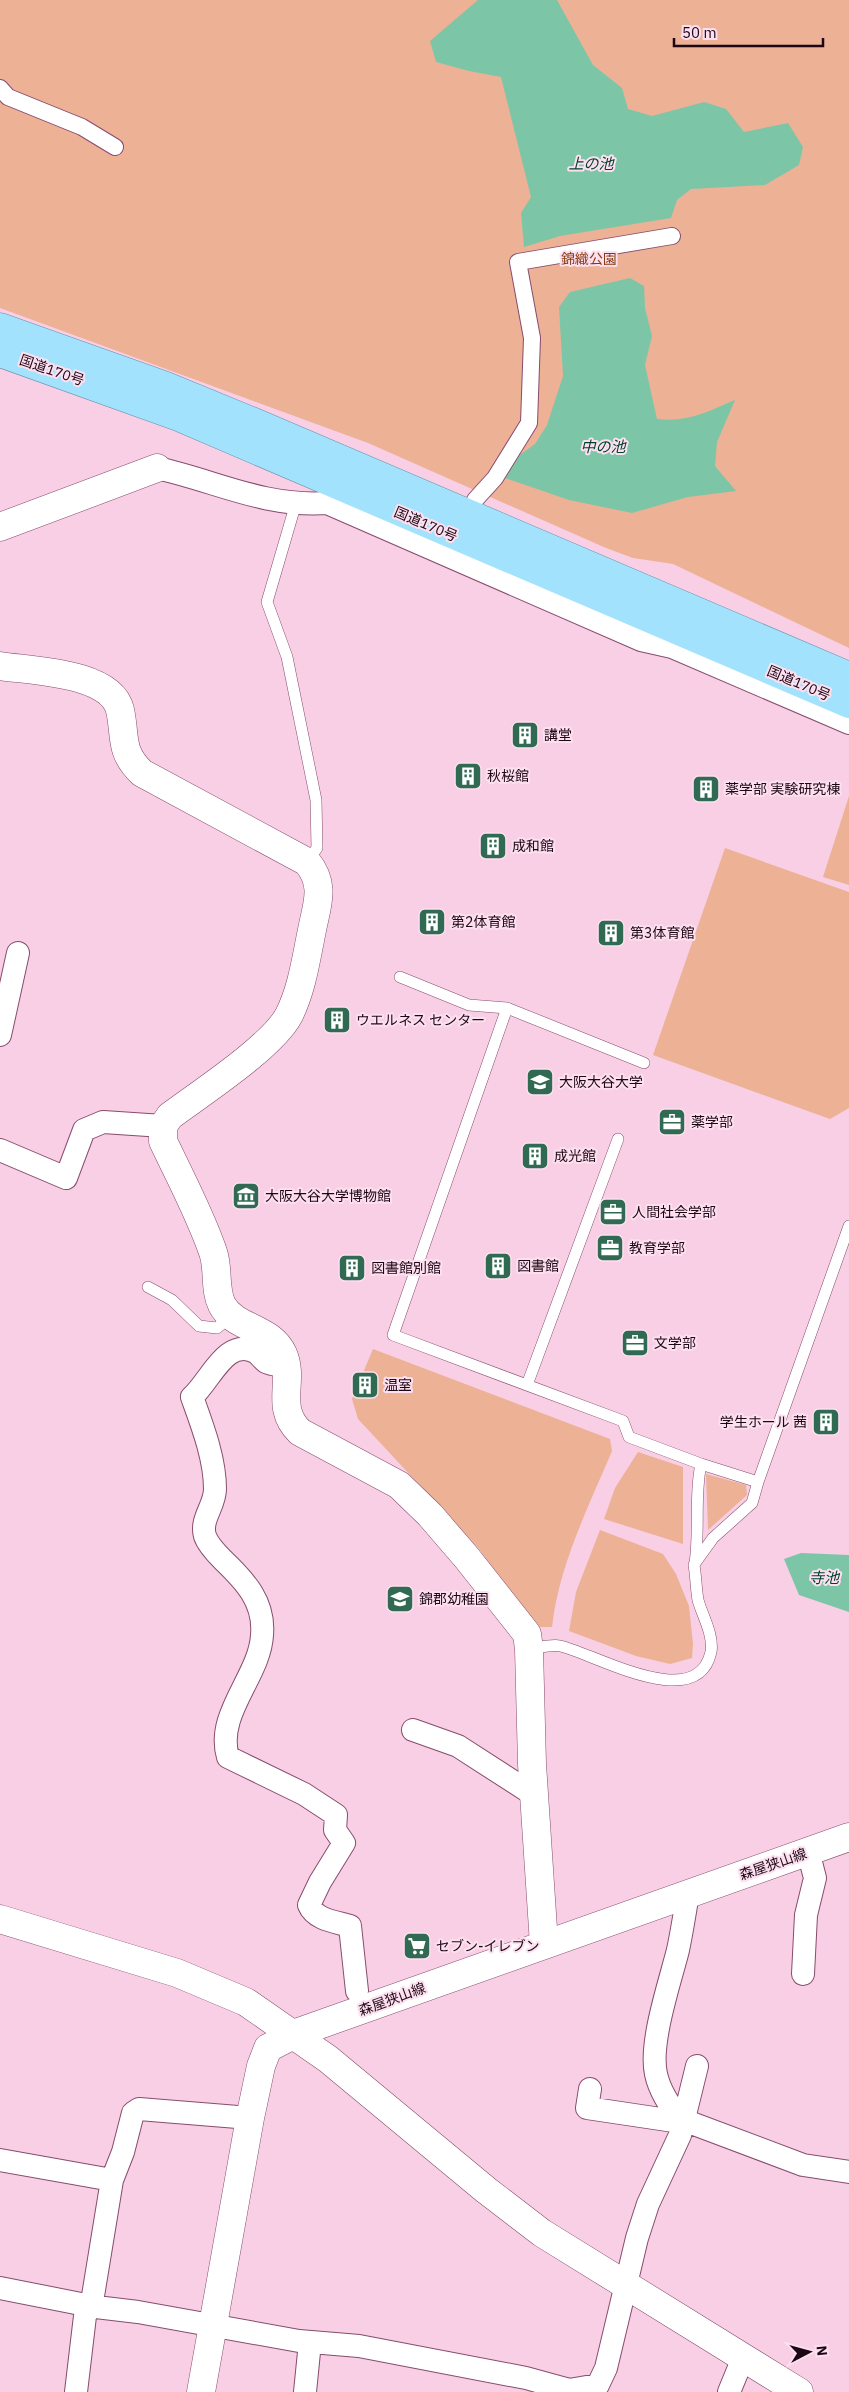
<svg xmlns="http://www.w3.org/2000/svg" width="849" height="2392" font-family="'IBM Plex Sans','Noto Sans JP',sans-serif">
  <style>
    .green { fill: #edb196 }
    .water { fill: #7cc6a7 }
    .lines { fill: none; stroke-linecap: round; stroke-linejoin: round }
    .service-casing { stroke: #874c6e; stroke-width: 12 }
    .pedestrian-casing { stroke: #874c6e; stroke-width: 18 }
    .minor-casing { stroke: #874c6e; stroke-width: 24 }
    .tertiary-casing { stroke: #874c6e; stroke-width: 29 }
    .secondary-casing { stroke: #874c6e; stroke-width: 29 }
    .trunk-casing { stroke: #6691aa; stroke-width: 29 }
    .service { stroke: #fff; stroke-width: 11 }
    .pedestrian { stroke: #fff; stroke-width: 16 }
    .minor { stroke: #fff; stroke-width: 22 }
    .tertiary { stroke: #fff; stroke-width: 28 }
    .secondary { stroke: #fff; stroke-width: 28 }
    .trunk { stroke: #a3e2fc; stroke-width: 28 }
    .labels { text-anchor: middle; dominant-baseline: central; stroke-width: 4; stroke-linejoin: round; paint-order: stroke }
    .park-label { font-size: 14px; fill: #863a0e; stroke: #fde0ef }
    .street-label { font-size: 14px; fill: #1e0715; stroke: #fde0ef }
    .poi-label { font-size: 14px; fill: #1e0715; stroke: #fde0ef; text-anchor: start }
    .water-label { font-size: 15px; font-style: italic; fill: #00402c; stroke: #fde0ef }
  </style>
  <rect width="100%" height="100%" fill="#f8cfe4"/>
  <path class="green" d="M0,0H849V648L673,564L633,558L606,548L368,443L0,308Z
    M849,796V885L823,877Z
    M725,848L849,892V1108L830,1119L653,1055Z
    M373,1349L610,1439L612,1451C588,1508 559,1565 552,1627H534L480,1550L358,1419L352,1399Z
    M638,1452L683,1467V1544L604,1519L615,1488Z
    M706,1474L746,1485L747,1495L708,1530Z
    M600,1530L663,1554L676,1574L689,1606L693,1644L692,1658L670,1664L636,1656L569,1631L576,1592Z"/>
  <path class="water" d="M478,0H557L593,65L622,88L628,109L652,116L704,102L726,109L744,132L788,123L803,147L799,165L765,185L691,189L677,200L671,218L560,236L524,247L521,213L531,197L501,77L469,71L436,62L430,41Z
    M630,278L644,286L645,308L652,336L645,365L657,419C687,423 709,411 735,400L717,442L715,466L736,491L688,497L632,513L569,500L502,477L514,459L535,444L547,425L563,376L559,307L570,292Z
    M801,1553L849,1555V1612L799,1595L784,1559Z"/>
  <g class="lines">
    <g class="service-casing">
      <path id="service" d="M296,503L267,602L287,657L316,800L317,848L307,862
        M400,977L469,1005L507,1008
        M644,1063L507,1008L393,1335L623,1421L629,1437L701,1464
        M148,1287L172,1300L199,1326L217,1328L231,1316
        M527,1385L618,1139
        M758,1482L849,1226
        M529,1649C539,1648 551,1644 560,1646C593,1653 697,1715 711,1652C714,1635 702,1615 698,1600C696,1589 696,1576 694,1565L695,1563C700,1530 694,1496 701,1464L758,1482L752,1503L713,1538L695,1563"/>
    </g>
    <g class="pedestrian-casing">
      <path id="pedestrian" d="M0,88L8,97L82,127L115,147
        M475,500L495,478L529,423L532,338L518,262L672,236"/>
    </g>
    <g class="minor-casing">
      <path id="minor" d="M157,468C216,481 263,507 327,503L641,640L672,647L849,723
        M0,1035L18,953
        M0,1150L66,1178L84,1130L103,1122L163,1126
        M285,1366C280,1365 271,1365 266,1362C262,1359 259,1354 255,1352C226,1337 211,1380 192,1397C202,1425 215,1458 215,1489C215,1506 200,1519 205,1536C208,1545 217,1554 223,1560C245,1581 265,1602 262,1635C260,1676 215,1714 228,1757L304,1794L336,1815L335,1830L344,1843L320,1882L309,1905C315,1920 337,1922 350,1926L357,1991
        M413,1730L458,1746L534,1795
        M803,1974L806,1915L815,1878L808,1851
        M590,2089L587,2108L694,2124L803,2165L849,2172
        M683,2124C672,2108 660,2093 656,2074C649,2043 670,1982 678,1950C682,1931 685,1912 688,1893
        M0,2160L112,2180
        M0,2288L96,2307L138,2312L299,2341L359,2346L526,2378L577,2392
        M569,2390L598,2385L606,2368L637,2238L648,2204L680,2135L697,2066
        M76,2392L85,2316L92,2302L112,2180L123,2152L133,2113L139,2109L250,2118
        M305,2392L310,2342
        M729,2392L743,2358"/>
    </g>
    <g class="tertiary-casing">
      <path id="tertiary" d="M0,527L157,468
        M0,666C31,671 111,672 120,710C126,737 119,751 142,773L307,862C326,885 317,904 312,930C306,959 302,989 289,1015C273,1046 201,1093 170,1116L163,1126V1141C180,1177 200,1214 213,1252C219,1269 214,1289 222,1305C235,1329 271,1327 283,1354C295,1381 274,1407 300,1432L399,1485L430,1515L467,1558L527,1634L529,1649L532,1764L544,1944
        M0,1919L177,1973L246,2002L328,2059L486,2190L542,2233L799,2392"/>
    </g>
    <g class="secondary-casing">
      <path id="secondary" d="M201,2392L250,2118L261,2066L268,2048L299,2032L849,1837"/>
    </g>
    <g class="trunk-casing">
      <path id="trunk" d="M0,327L166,386L254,422L849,676
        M0,353L176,416L849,704"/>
    </g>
    <use href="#service" class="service"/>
    <use href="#pedestrian" class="pedestrian"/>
    <use href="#minor" class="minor"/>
    <use href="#tertiary" class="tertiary"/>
    <use href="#secondary" class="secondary"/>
    <use href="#trunk" class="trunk"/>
  </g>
  <defs>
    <g id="building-square" transform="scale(1.4375)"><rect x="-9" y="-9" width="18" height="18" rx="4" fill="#306a53" stroke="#fde0ef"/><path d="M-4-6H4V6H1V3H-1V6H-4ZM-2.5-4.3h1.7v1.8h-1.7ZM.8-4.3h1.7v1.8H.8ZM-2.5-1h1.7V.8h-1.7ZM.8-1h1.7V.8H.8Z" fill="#fff"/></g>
    <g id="university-square" transform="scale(1.4375)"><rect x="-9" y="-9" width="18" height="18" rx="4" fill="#306a53" stroke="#fde0ef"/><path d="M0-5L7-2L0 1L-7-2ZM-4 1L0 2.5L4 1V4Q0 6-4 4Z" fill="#fff"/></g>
    <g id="office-square" transform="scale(1.4375)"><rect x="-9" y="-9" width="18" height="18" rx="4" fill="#306a53" stroke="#fde0ef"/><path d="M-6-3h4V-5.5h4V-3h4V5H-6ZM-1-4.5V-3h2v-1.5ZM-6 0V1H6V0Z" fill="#fff"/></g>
    <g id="museum-square" transform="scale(1.4375)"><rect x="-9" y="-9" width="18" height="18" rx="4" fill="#306a53" stroke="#fde0ef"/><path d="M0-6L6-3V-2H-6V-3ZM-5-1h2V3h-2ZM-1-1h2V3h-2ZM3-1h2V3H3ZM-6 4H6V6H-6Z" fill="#fff"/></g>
    <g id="school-square" transform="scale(1.4375)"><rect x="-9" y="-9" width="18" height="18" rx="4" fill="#306a53" stroke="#fde0ef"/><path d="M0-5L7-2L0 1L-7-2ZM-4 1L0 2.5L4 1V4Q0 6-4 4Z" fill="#fff"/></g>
    <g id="supermarket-square" transform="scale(1.4375)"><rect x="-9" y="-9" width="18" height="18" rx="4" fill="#306a53" stroke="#fde0ef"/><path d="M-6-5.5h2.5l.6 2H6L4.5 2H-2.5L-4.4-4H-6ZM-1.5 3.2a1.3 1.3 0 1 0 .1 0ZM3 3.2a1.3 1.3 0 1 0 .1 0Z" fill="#fff"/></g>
  </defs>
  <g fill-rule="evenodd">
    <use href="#building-square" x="525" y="735"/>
    <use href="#building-square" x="468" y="776"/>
    <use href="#building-square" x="706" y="789"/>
    <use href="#building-square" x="493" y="846"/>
    <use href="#building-square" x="432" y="922"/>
    <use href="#building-square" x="611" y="933"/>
    <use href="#building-square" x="337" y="1020"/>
    <use href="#university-square" x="540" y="1082"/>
    <use href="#office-square" x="672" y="1122"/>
    <use href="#building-square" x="535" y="1156"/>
    <use href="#museum-square" x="246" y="1196"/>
    <use href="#office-square" x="613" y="1212"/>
    <use href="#office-square" x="610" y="1248"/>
    <use href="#building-square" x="498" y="1266"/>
    <use href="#building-square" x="352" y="1268"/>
    <use href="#office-square" x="635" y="1343"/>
    <use href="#building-square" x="365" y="1385"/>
    <use href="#building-square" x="826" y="1422"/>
    <use href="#school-square" x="400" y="1599"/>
    <use href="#supermarket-square" x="417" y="1946"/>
  </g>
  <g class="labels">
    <g class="park-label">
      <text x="589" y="259">錦織公園</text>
    </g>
    <g class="street-label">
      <text transform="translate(52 370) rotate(19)">国道170号</text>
      <text transform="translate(426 524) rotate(23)">国道170号</text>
      <text transform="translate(799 683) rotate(23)">国道170号</text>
      <text transform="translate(773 1864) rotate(-19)">森屋狭山線</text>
      <text transform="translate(392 1999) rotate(-20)">森屋狭山線</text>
    </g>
    <g class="poi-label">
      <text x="544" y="735">講堂</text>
      <text x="487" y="776">秋桜館</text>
      <text x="725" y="789">薬学部 実験研究棟</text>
      <text x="512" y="846">成和館</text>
      <text x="451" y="922">第2体育館</text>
      <text x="630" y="933">第3体育館</text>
      <text x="356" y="1020">ウエルネス センター</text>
      <text x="559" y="1082">大阪大谷大学</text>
      <text x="691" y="1122">薬学部</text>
      <text x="554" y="1156">成光館</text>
      <text x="265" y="1196">大阪大谷大学博物館</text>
      <text x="632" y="1212">人間社会学部</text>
      <text x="629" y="1248">教育学部</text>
      <text x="517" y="1266">図書館</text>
      <text x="371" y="1268">図書館別館</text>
      <text x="654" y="1343">文学部</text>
      <text x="384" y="1385">温室</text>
      <text x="807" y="1422" text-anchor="end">学生ホール 茜</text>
      <text x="419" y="1599">錦郡幼稚園</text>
      <text x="436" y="1946">セブン-イレブン</text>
    </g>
    <g class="water-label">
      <text x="591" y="163">上の池</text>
      <text x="603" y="446">中の池</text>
      <text x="824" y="1577">寺池</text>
    </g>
  </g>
  <g transform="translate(809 2352) rotate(84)" stroke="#fde0ef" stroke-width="4" paint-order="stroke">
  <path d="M0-4L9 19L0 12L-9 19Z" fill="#1e0715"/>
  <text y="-8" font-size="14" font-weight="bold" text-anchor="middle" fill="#1e0715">N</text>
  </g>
  <path d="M674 38v8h149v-8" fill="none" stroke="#1e0715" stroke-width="2.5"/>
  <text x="682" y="38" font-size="15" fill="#1e0715" stroke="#fde0ef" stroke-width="4" paint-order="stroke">50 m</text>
</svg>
